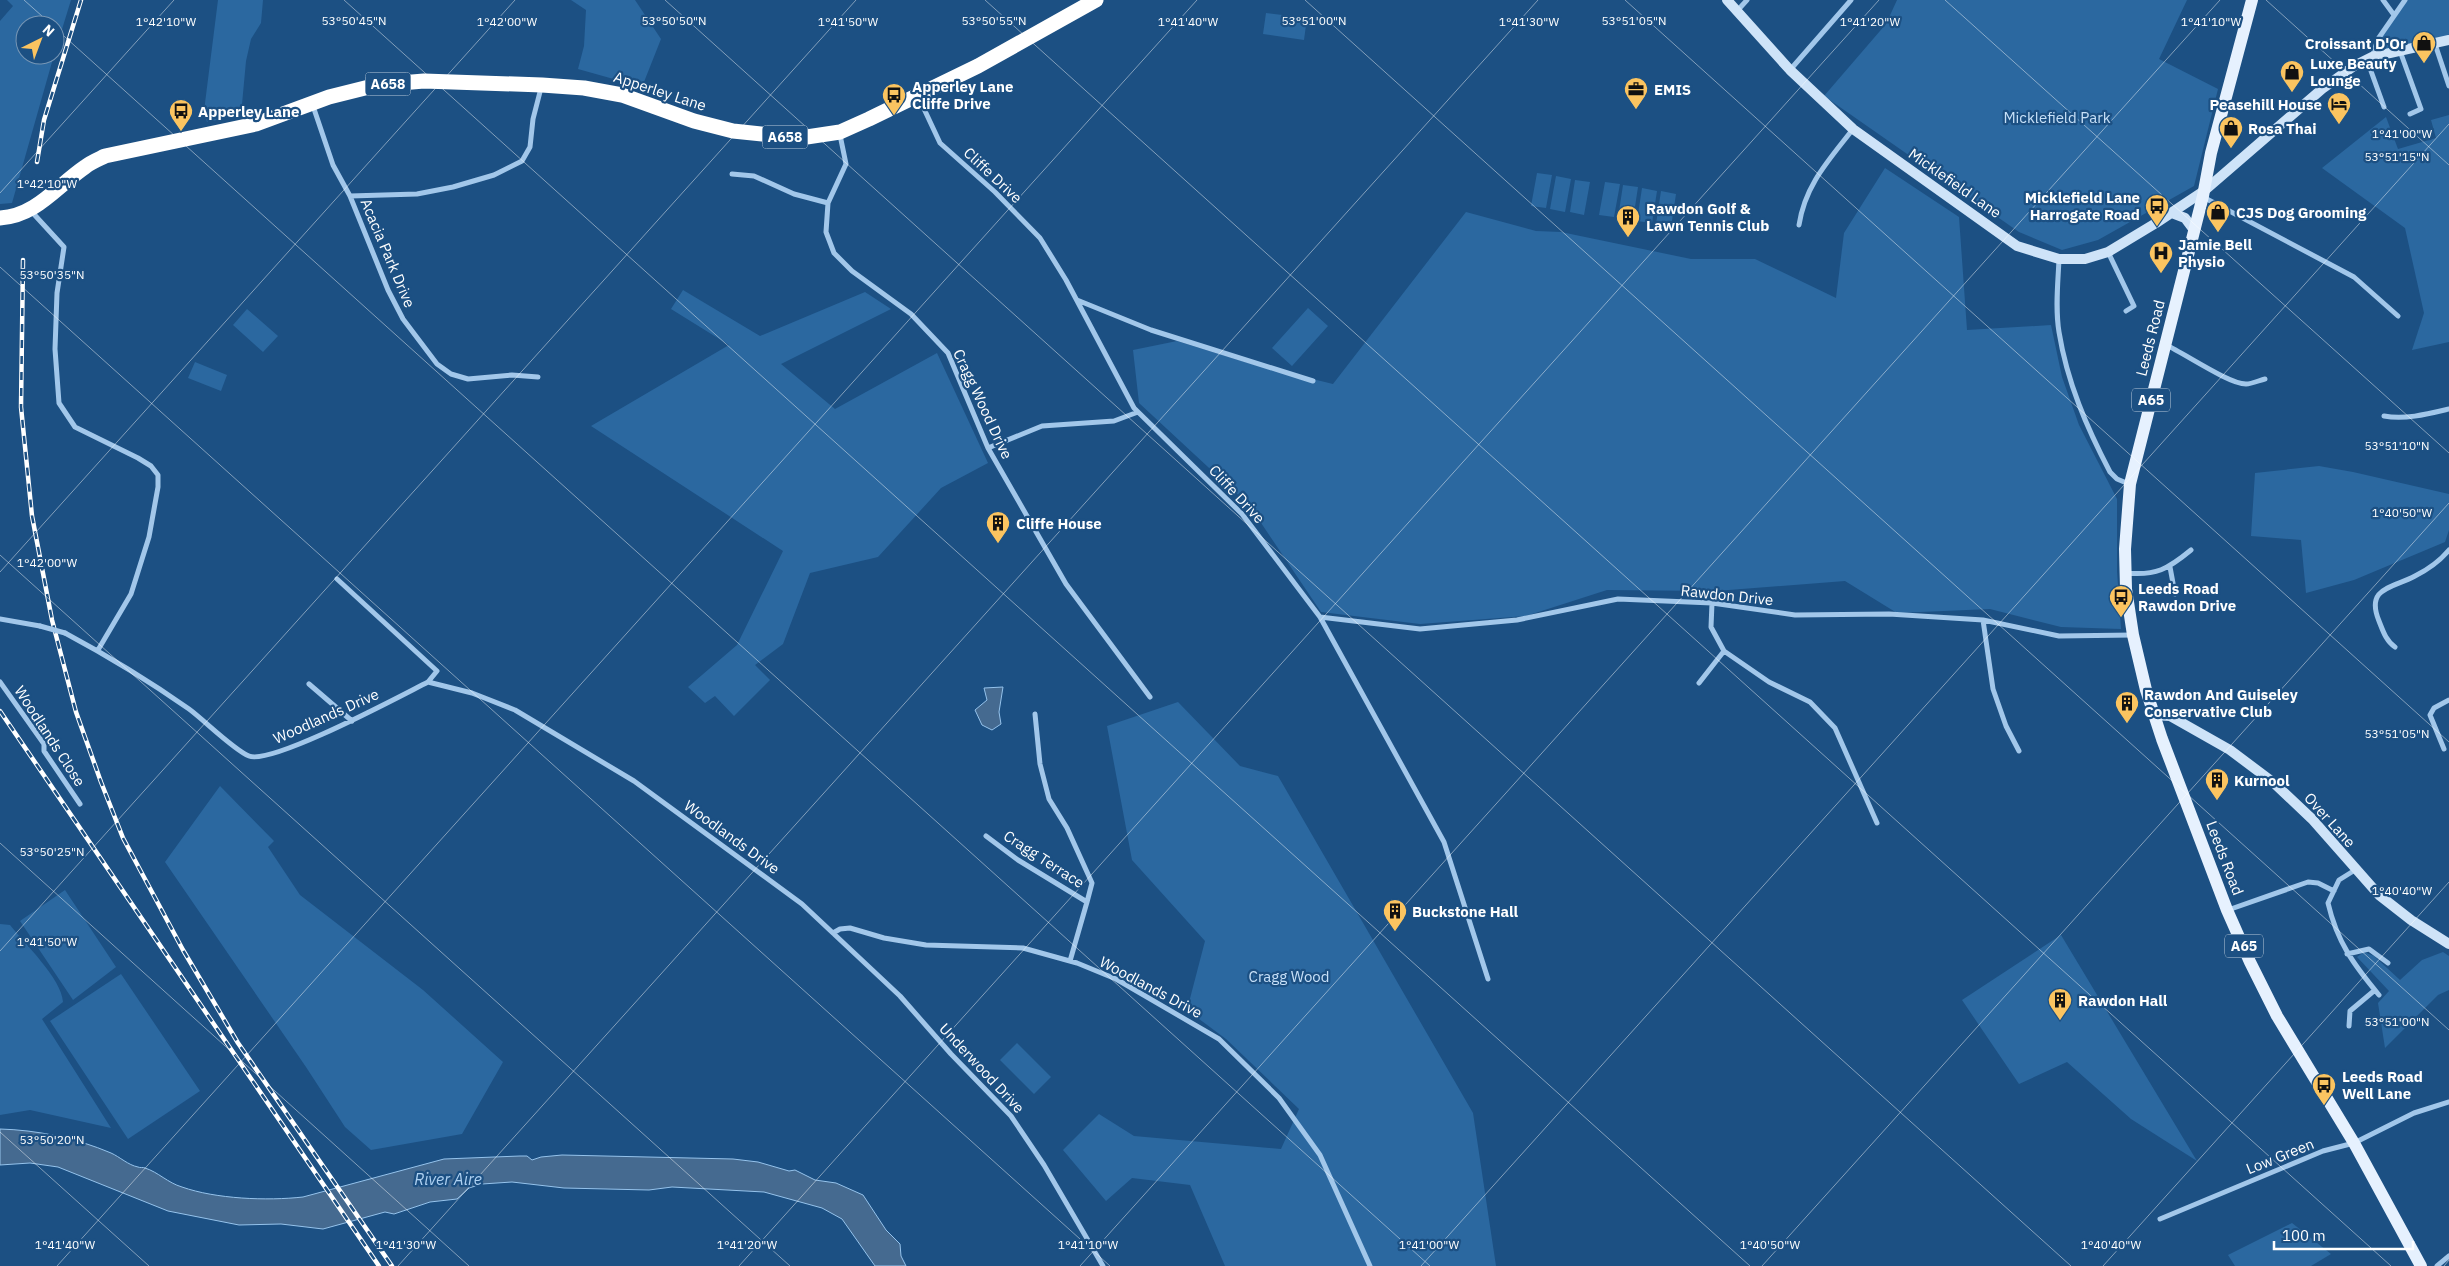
<svg xmlns="http://www.w3.org/2000/svg" width="2449" height="1266" font-family="'IBM Plex Sans',sans-serif">
  <style>
    .green { fill: #2b68a0 }
    .water { fill: #456a90; stroke: #95c3ec }
    .lines { fill: none; stroke-linecap: round; stroke-linejoin: round }
    .street { stroke: #a2c7ea; stroke-width: 5 }
    .secondary { stroke: #cee3f8; stroke-width: 10 }
    .primary { stroke: #e6f1fe; stroke-width: 12 }
    .highway { stroke: #fff; stroke-width: 15 }
    .rail-casing { stroke: #fff; stroke-width: 4.5 }
    .rail { stroke: #1c5083; stroke-width: 2.5; stroke-dasharray: 8; stroke-linecap: butt }
    .street-bridge { stroke: #a2c7ea; stroke-width: 5 }
    .ticks { fill: none; stroke: #fff; stroke-width: 1; stroke-opacity: 0.45 }
    .labels { text-anchor: middle; dominant-baseline: central; stroke-width: 4.5; stroke-linejoin: round; paint-order: stroke }
    .shield { fill: #1c5083; stroke: #bbcada; stroke-width: 1 }
    .shield-label { font-size: 14px; font-weight: bold; fill: #fff }
    .poi-label { font-size: 15px; font-weight: bold; fill: #fff; stroke: #1c5083; text-anchor: start }
    .street-label { font-size: 15px; fill: #fff; stroke: #1c5083 }
    .park-label { font-size: 15px; fill: #c7e0f8; stroke: #1c5083 }
    .water-label { font-size: 16px; font-style: italic; fill: #aed1f2; stroke: #1c5083 }
    .ticks-label { font-size: 12px; text-anchor: middle; fill: #fff; stroke: #1c5083; stroke-width: 4.5; stroke-linejoin: round; paint-order: stroke }
  </style>
  <rect width="100%" height="100%" fill="#1c5083"/>
  <path class="green" d="M7,0H71L55,52V25H25V55H54L12,203L0,204V21L13,6Z
    M218,0H263L261,23L251,39L246,61L241,115L207,122L204,111Z
    M571,0H635L661,39L642,87L578,69L584,46L586,10Z
    M1897,0H2187L2159,59L2218,89L2194,186L2098,240L2062,250L2019,232L1824,96L1886,24Z
    M2405,0H2449V40L2372,57L2378,39Z
    M1266,13L1307,18L1304,40L1263,34Z
    M2449,115V342L2412,350L2424,313L2405,228L2322,168L2386,117L2398,149L2436,138L2431,120Z
    M1885,168L1959,217L1967,330L2051,325L2062,377L2079,425L2117,499V571L2121,629L2061,627L1990,609L1897,613L1845,581L1716,591L1607,590L1526,616L1420,624L1321,612L1249,505L1139,403L1133,350L1177,341L1248,363L1333,384L1466,212L1536,231L1561,232L1691,259H1755L1836,298L1844,233Z
    M1537,173L1552,175L1546,208L1531,206Z
    M1556,176L1571,179L1565,212L1550,209Z
    M1575,180L1590,182L1584,215L1570,212Z
    M1605,182L1620,184L1614,217L1599,215Z
    M1623,185L1638,187L1633,220L1618,218Z
    M1642,188L1657,191L1652,223L1637,221Z
    M1661,191L1676,194L1671,227L1656,224Z
    M683,290L760,336L865,292L891,309L781,364L835,409L937,353L988,463L941,488L878,557L810,573L783,644L755,665L770,680L734,716L715,696L705,703L688,687L737,645L783,551L591,426L729,345L671,309Z
    M1308,308L1328,326L1292,366L1272,348Z
    M247,309L278,336L263,352L233,325Z
    M195,362L227,375L221,391L188,378Z
    M2319,466L2353,472L2449,494V530L2445,542L2354,580L2306,593L2301,540L2251,536L2255,473Z
    M1178,702L1240,766L1278,776L1473,1113L1496,1266H1225L1190,1185L1132,1178L1106,1201L1063,1150L1099,1114L1134,1136L1281,1149L1299,1109L1226,1039L1187,1010L1205,941L1132,860L1107,726Z
    M220,786L274,841L268,847L300,895L423,990L503,1062L462,1134L371,1150L345,1127L306,1067L165,862Z
    M65,890L116,967L73,1000L20,921Z
    M0,924L10,925C24,943 62,979 63,1002L42,1019L111,1128L30,1110L0,1115Z
    M2061,935L2197,1161L2131,1119L2067,1062L2019,1084L1962,1000Z
    M2364,952L2374,956L2400,980L2422,960L2443,952L2449,956V990L2438,995L2385,1048L2378,1003L2389,991L2357,957Z
    M121,974L200,1091L128,1139L50,1021Z
    M1017,1043L1051,1077L1034,1094L1000,1060Z
    M2292,1223L2331,1254L2311,1266H2235L2228,1255Z"/>
  <path class="water" d="M1003,687L999,712L1001,724L992,730L982,725L975,710L987,700L984,688Z
    M0,1129C37,1130 76,1138 111,1153C120,1157 128,1165 138,1167C140,1168 143,1167 145,1168C158,1172 168,1183 182,1187C216,1199 267,1201 303,1197L444,1159L520,1156H527L532,1160L541,1157L562,1155L733,1159L758,1162L789,1171L795,1170L815,1180L836,1183L863,1195L886,1230L900,1244L901,1256L906,1266H875L842,1219L822,1208L764,1192L672,1187L649,1190L564,1188L512,1182L482,1184L469,1188L457,1199L430,1202L394,1214L385,1212L323,1229L281,1224L239,1225L168,1211L58,1167L30,1163L0,1165Z"/>
  <g class="lines">
    <path class="street" d="M2383,0L2394,15
      M1737,11L1747,0
      M2435,44L2449,86
      M2400,51L2421,109L2410,114
      M2372,57L2378,39L2405,0
      M2367,60L2384,107
      M1790,70L1851,0
      M918,96L940,143L995,192L1040,238L1066,280L1134,408L1242,514L1320,617L1444,842L1488,979
      M313,106L333,165L350,196L388,290L403,319L437,364L451,374L468,379L512,375L538,377
      M840,135L846,164L828,203L826,232L834,253L852,271L911,314L948,353L988,448L1066,584L1150,697
      M732,174L754,176L794,194L828,203
      M350,196L417,194L453,187L494,175L522,161L530,147L533,119L541,88
      M2203,197L2354,277L2398,316
      M31,211L64,247L57,293L55,349L59,403L75,427L138,458L151,466L158,475V487L149,537L131,594L98,650
      M1799,225C1805,185 1829,160 1853,129
      M2108,252L2134,306L2126,311
      M2059,259C2058,283 2055,308 2059,332C2067,382 2087,428 2110,472L2117,479L2129,484
      M1077,300L1151,330L1313,381
      M2166,345C2184,353 2229,384 2246,384C2252,384 2260,380 2265,379
      M2384,416C2405,420 2428,414 2449,409
      M988,448L1042,426L1114,421L1138,412
      M2170,567L2175,594
      M2126,573C2156,576 2168,569 2191,550
      M337,579L437,671L428,682
      M1712,603L1711,627L1724,651L1769,682L1810,702L1835,728L1877,823
      M1320,617L1420,629L1517,620L1618,599L1712,603L1795,615L1889,614L1983,620L2059,636L2133,635
      M0,619L40,626
      M1983,620L1993,689L2006,726L2019,751
      M65,633C108,656 149,681 189,709C204,720 234,750 249,756C272,765 400,696 428,682L472,693L515,710L634,781L802,904L900,996L951,1054L1011,1116L1044,1165L1103,1266
      M2395,647C2386,641 2383,631 2379,621C2365,587 2393,588 2415,576C2429,569 2439,562 2449,550
      M0,682L44,744V751L80,804
      M1699,683L1724,651
      M309,684L352,721
      M1035,714L1040,764L1049,799L1067,828L1092,883L1087,902
      M2444,749L2430,715L2434,708L2449,700
      M986,836L1018,860L1087,902L1070,961
      M2355,870L2339,880L2328,903C2337,942 2354,965 2379,995
      M2228,910L2308,882L2318,883L2334,891
      M833,933L840,929L850,928L884,938L926,945L1023,948L1077,963L1116,979L1219,1039L1279,1098L1320,1155L1370,1266
      M2347,954L2369,949L2388,963
      M2349,1026L2350,1011L2375,990
      M2160,1219L2323,1151L2354,1143L2414,1113L2449,1102
      M2437,1266L2449,1256"/>
    <path class="secondary" d="M1727,0L1790,70L1853,129L2017,246L2059,259H2085L2108,252L2156,223L2204,191L2322,89L2354,66L2372,57L2449,40
      M2172,213L2185,218L2194,230
      M2154,715L2170,716L2230,750L2274,783L2312,819L2379,895L2411,920L2449,944"/>
    <path class="primary" d="M2252,0L2211,153L2203,196L2130,484L2125,549L2126,589L2133,635L2146,690L2162,739L2227,910L2250,962L2277,1016L2354,1143L2421,1266"/>
    <path class="highway" d="M0,218C36,216 57,186 85,167C91,162 99,159 105,156L256,124L329,97L377,85L424,81L542,85L584,88L622,95L694,121L733,131L800,138L840,132L869,119L978,66L1096,0"/>
    <g class="rail-casing">
      <path id="rail" d="M37,162L44,120L81,0
        M23,260L21,407L32,516L52,620L76,712L101,782L123,838L183,950L238,1043L392,1266
        M0,711L379,1266"/>
    </g>
    <use href="#rail" class="rail"/>
    <path class="street-bridge" d="M40,626L65,633"/>
  </g>
  <path class="ticks" d="M24,0L52,25M344,0L1750,1266M665,0L2071,1266M985,0L2391,1266M1305,0L2449,1030M1625,0L2449,742M1945,0L2449,453M2266,0L2449,165M55,28L1430,1266M0,193L174,0M0,267L1110,1266M0,555L790,1266M0,572L515,0M0,843L469,1266M0,951L856,0M0,1132L149,1266M57,1266L1197,0M398,1266L1538,0M739,1266L1879,0M1080,1266L2220,0M1421,1266L2449,124M1762,1266L2449,503M2103,1266L2449,882M2444,1266L2449,1260"/>
  <defs>
    <g id="shop-pin" transform="scale(1.25)"><path d="M0 17L-7.5 6A9.5 9.5 0 1 1 7.5 6Z" fill="#fbc460" stroke="#1c5083"/><path d="M-5-2.5h2.3a2.7 3.5 0 0 1 5.4 0H5L5.5 6h-11ZM-1.5-2.5h3a1.5 2.3 0 0 0-3 0Z" fill="#111"/></g>
    <g id="office-pin" transform="scale(1.25)"><path d="M0 17L-7.5 6A9.5 9.5 0 1 1 7.5 6Z" fill="#fbc460" stroke="#1c5083"/><path d="M-6-3h4V-5.5h4V-3h4V5H-6ZM-1-4.5V-3h2v-1.5ZM-6 0V1H6V0Z" fill="#111"/></g>
    <g id="bus-pin" transform="scale(1.25)"><path d="M0 17L-7.5 6A9.5 9.5 0 1 1 7.5 6Z" fill="#fbc460" stroke="#1c5083"/><path d="M-5-6H5V4H4V6H2V4H-2V6H-4V4H-5ZM-3.5-4V0h7V-4ZM-3.5 1.2v1.5H-2V1.2ZM2 1.2v1.5H3.5V1.2Z" fill="#111"/></g>
    <g id="hotel-pin" transform="scale(1.25)"><path d="M0 17L-7.5 6A9.5 9.5 0 1 1 7.5 6Z" fill="#fbc460" stroke="#1c5083"/><path d="M-6-4.5h1.5V1H6V5H4.5V3h-9V5H-6ZM-4 0a1.8 1.8 0 1 1 3.6 0ZM.5 0V-2.5h3Q6-2.5 6 0Z" fill="#111"/></g>
    <g id="building-pin" transform="scale(1.25)"><path d="M0 17L-7.5 6A9.5 9.5 0 1 1 7.5 6Z" fill="#fbc460" stroke="#1c5083"/><path d="M-4-6H4V6H1V3H-1V6H-4ZM-2.5-4.3h1.7v1.8h-1.7ZM.8-4.3h1.7v1.8H.8ZM-2.5-1h1.7V.8h-1.7ZM.8-1h1.7V.8H.8Z" fill="#111"/></g>
    <g id="hospital-pin" transform="scale(1.25)"><path d="M0 17L-7.5 6A9.5 9.5 0 1 1 7.5 6Z" fill="#fbc460" stroke="#1c5083"/><path d="M-5-5h3v3.5h4V-5h3V5h-3V1.5h-4V5h-3Z" fill="#111"/></g>
  </defs>
  <g fill-rule="evenodd">
    <use href="#shop-pin" x="2424" y="43"/>
    <use href="#shop-pin" x="2292" y="72"/>
    <use href="#office-pin" x="1636" y="89"/>
    <use href="#bus-pin" x="894" y="95"/>
    <use href="#hotel-pin" x="2339" y="104"/>
    <use href="#bus-pin" x="181" y="111"/>
    <use href="#shop-pin" x="2231" y="128"/>
    <use href="#bus-pin" x="2157" y="206"/>
    <use href="#shop-pin" x="2218" y="212"/>
    <use href="#building-pin" x="1628" y="217"/>
    <use href="#hospital-pin" x="2161" y="253"/>
    <use href="#building-pin" x="998" y="523"/>
    <use href="#bus-pin" x="2121" y="597"/>
    <use href="#building-pin" x="2127" y="703"/>
    <use href="#building-pin" x="2217" y="780"/>
    <use href="#building-pin" x="1395" y="911"/>
    <use href="#building-pin" x="2060" y="1000"/>
    <use href="#bus-pin" x="2324" y="1085"/>
  </g>
  <g class="labels">
    <g class="shield">
      <rect x="365.5" y="72.5" width="45" height="23" rx="4"/>
      <rect x="762.5" y="125.5" width="45" height="23" rx="4"/>
      <rect x="2132" y="388.5" width="38" height="23" rx="4"/>
      <rect x="2225" y="934.5" width="38" height="23" rx="4"/>
    </g>
    <g class="shield-label">
      <text x="388" y="84">A658</text>
      <text x="785" y="137">A658</text>
      <text x="2151" y="400">A65</text>
      <text x="2244" y="946">A65</text>
    </g>
    <g class="poi-label">
      <text x="2406" y="43" text-anchor="end">Croissant D'Or</text>
      <text x="2310" y="63">Luxe Beauty<tspan x="2310" dy="17">Lounge</tspan></text>
      <text x="912" y="86">Apperley Lane<tspan x="912" dy="17">Cliffe Drive</tspan></text>
      <text x="1654" y="89">EMIS</text>
      <text x="2322" y="104" text-anchor="end">Peasehill House</text>
      <text x="198" y="111">Apperley Lane</text>
      <text x="2248" y="128">Rosa Thai</text>
      <text x="2140" y="197" text-anchor="end">Micklefield Lane<tspan x="2140" dy="17">Harrogate Road</tspan></text>
      <text x="1646" y="208">Rawdon Golf &amp;<tspan x="1646" dy="17">Lawn Tennis Club</tspan></text>
      <text x="2236" y="212">CJS Dog Grooming</text>
      <text x="2178" y="244">Jamie Bell<tspan x="2178" dy="17">Physio</tspan></text>
      <text x="1016" y="523">Cliffe House</text>
      <text x="2138" y="588">Leeds Road<tspan x="2138" dy="17">Rawdon Drive</tspan></text>
      <text x="2144" y="694">Rawdon And Guiseley<tspan x="2144" dy="17">Conservative Club</tspan></text>
      <text x="2234" y="780">Kurnool</text>
      <text x="1412" y="911">Buckstone Hall</text>
      <text x="2078" y="1000">Rawdon Hall</text>
      <text x="2342" y="1076">Leeds Road<tspan x="2342" dy="17">Well Lane</tspan></text>
    </g>
    <g class="street-label">
      <text transform="translate(660 91) rotate(18)">Apperley Lane</text>
      <text transform="translate(993 175) rotate(43)">Cliffe Drive</text>
      <text transform="translate(1955 183) rotate(35)">Micklefield Lane</text>
      <text transform="translate(388 253) rotate(67)">Acacia Park Drive</text>
      <text transform="translate(2150 338) rotate(-76)">Leeds Road</text>
      <text transform="translate(983 404) rotate(65)">Cragg Wood Drive</text>
      <text transform="translate(1237 494) rotate(47)">Cliffe Drive</text>
      <text transform="translate(1727 595) rotate(6)">Rawdon Drive</text>
      <text transform="translate(326 716) rotate(-24)">Woodlands Drive</text>
      <text transform="translate(50 736) rotate(57)">Woodlands Close</text>
      <text transform="translate(2330 820) rotate(48)">Over Lane</text>
      <text transform="translate(732 837) rotate(36)">Woodlands Drive</text>
      <text transform="translate(2225 858) rotate(69)">Leeds Road</text>
      <text transform="translate(1044 859) rotate(33)">Cragg Terrace</text>
      <text transform="translate(1151 987) rotate(28)">Woodlands Drive</text>
      <text transform="translate(982 1068) rotate(47)">Underwood Drive</text>
      <text transform="translate(2280 1156) rotate(-22)">Low Green</text>
    </g>
    <g class="park-label">
      <text x="2057" y="117">Micklefield Park</text>
      <text x="1289" y="976">Cragg Wood</text>
    </g>
    <g class="water-label">
      <text x="448" y="1179">River Aire</text>
    </g>
  </g>
  <g class="ticks-label">
    <text x="1634" y="25">53°51'05"N</text>
    <text x="354" y="25">53°50'45"N</text>
    <text x="674" y="25">53°50'50"N</text>
    <text x="994" y="25">53°50'55"N</text>
    <text x="1314" y="25">53°51'00"N</text>
    <text x="166" y="26">1°42'10"W</text>
    <text x="507" y="26">1°42'00"W</text>
    <text x="848" y="26">1°41'50"W</text>
    <text x="1188" y="26">1°41'40"W</text>
    <text x="1529" y="26">1°41'30"W</text>
    <text x="1870" y="26">1°41'20"W</text>
    <text x="2211" y="26">1°41'10"W</text>
    <text x="2402" y="138">1°41'00"W</text>
    <text x="2397" y="161">53°51'15"N</text>
    <text x="47" y="188">1°42'10"W</text>
    <text x="52" y="279">53°50'35"N</text>
    <text x="2397" y="450">53°51'10"N</text>
    <text x="2402" y="517">1°40'50"W</text>
    <text x="47" y="567">1°42'00"W</text>
    <text x="2397" y="738">53°51'05"N</text>
    <text x="52" y="856">53°50'25"N</text>
    <text x="2402" y="895">1°40'40"W</text>
    <text x="47" y="946">1°41'50"W</text>
    <text x="2397" y="1026">53°51'00"N</text>
    <text x="52" y="1144">53°50'20"N</text>
    <text x="65" y="1249">1°41'40"W</text>
    <text x="406" y="1249">1°41'30"W</text>
    <text x="747" y="1249">1°41'20"W</text>
    <text x="1088" y="1249">1°41'10"W</text>
    <text x="1429" y="1249">1°41'00"W</text>
    <text x="1770" y="1249">1°40'50"W</text>
    <text x="2111" y="1249">1°40'40"W</text>
  </g>
  <g transform="translate(40 40) rotate(42)"><circle r="24" fill="#1c5083" stroke="#7796b5"/>
  <path d="M0-4L9 19L0 12L-9 19Z" fill="#fbc460"/>
  <text y="-8" font-size="14" font-weight="bold" text-anchor="middle" fill="#ffffff">N</text>
  </g>
  <path d="M2274 1241v8h139v-8" fill="none" stroke="#ffffff" stroke-width="2.5"/>
  <text x="2282" y="1241" font-size="15" fill="#ffffff" stroke="#1c5083" stroke-width="4" paint-order="stroke">100 m</text>
</svg>
